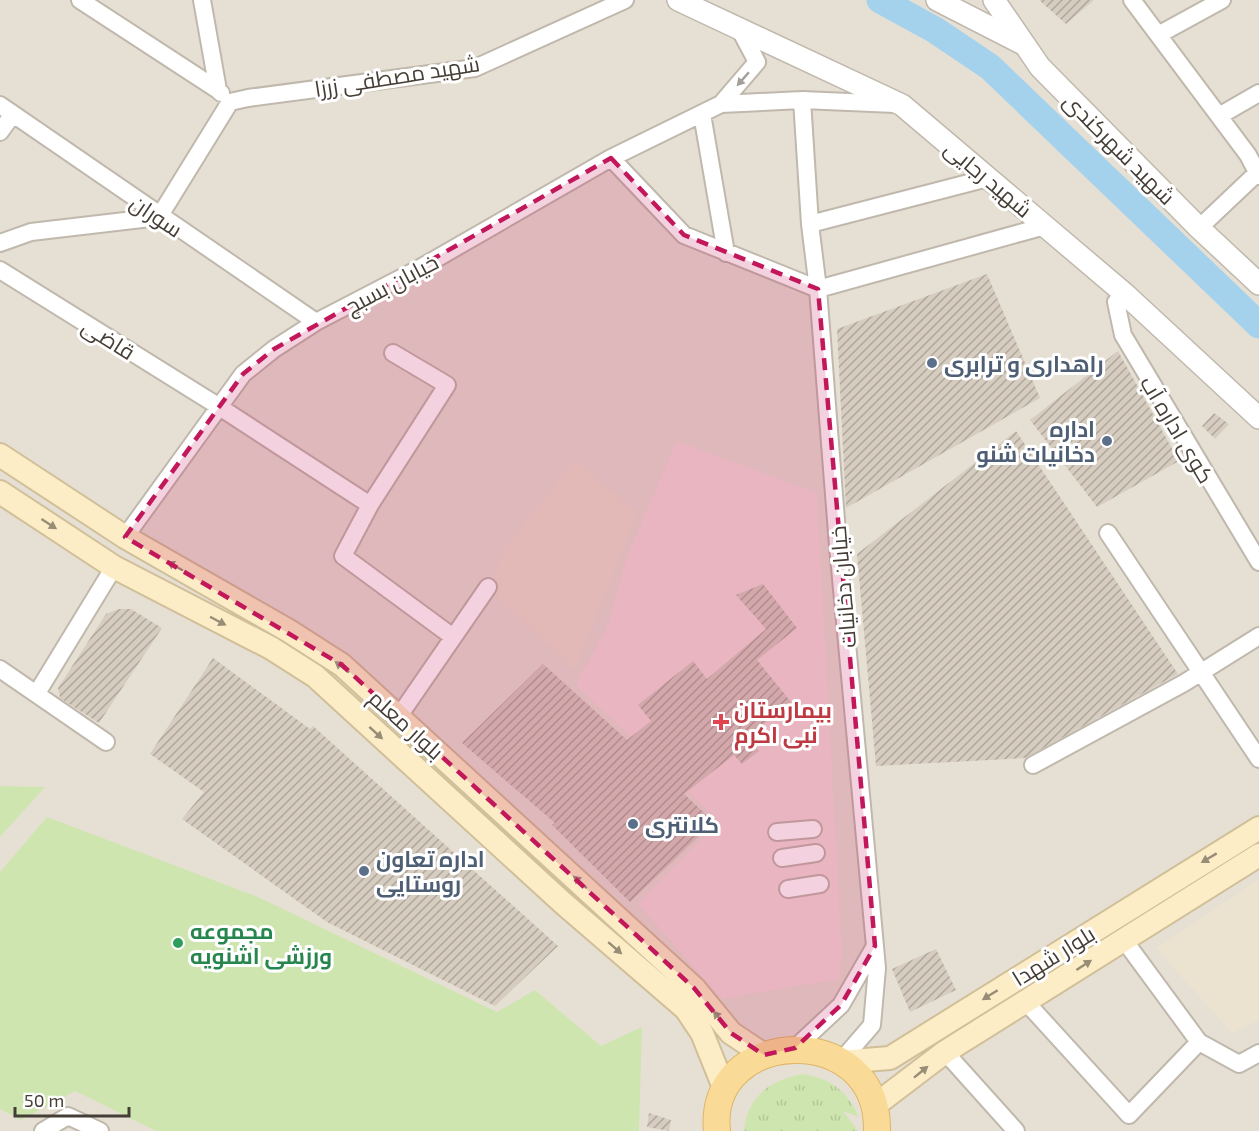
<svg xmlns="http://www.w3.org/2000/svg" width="1259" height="1131" font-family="'Exo 2',Cairo,sans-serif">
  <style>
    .residential { fill: #e6e0d4 }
    .education { fill: #ebe2d0 }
    .medical { fill: #f2dcda }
    .grass { fill: url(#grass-tufts) }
    .park { fill: #cfe5b0 }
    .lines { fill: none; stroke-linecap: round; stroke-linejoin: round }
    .river { stroke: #a4d2ed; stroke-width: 27 }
    .building { fill: url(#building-hatch) }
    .minor-casing { stroke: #c0b8ac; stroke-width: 20 }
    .tertiary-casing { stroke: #c0b8ac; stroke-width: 24 }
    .secondary-casing { stroke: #d0bf98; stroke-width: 26 }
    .primary-casing { stroke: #deb668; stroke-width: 28 }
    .minor { stroke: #fff; stroke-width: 16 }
    .tertiary { stroke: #fff; stroke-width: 21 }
    .secondary { stroke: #fcedc6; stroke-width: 22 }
    .primary { stroke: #fada97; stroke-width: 26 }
    .oneway { fill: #a29e9a }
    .oneway2 { fill: #978d77 }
    .marked { fill: #c2185b; fill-opacity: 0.2; stroke: #c2185b; stroke-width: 4.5; stroke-dasharray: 12 8; stroke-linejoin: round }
    .service-dot { fill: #5c6f8a; stroke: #fff; stroke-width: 2 }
    .health-dot { fill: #e0444e; stroke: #fff; stroke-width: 2 }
    .leisure-dot { fill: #2e9e5b; stroke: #fff; stroke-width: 2 }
    .labels { text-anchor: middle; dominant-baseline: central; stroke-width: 6; stroke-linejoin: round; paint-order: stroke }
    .street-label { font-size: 22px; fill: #453e36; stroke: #fff }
    .service-label { font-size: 22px; font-weight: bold; fill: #4e5e75; stroke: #fff; text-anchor: start }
    .health-label { font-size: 22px; font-weight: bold; fill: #be3a42; stroke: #fff; text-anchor: start }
    .leisure-label { font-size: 22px; font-weight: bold; fill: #27864d; stroke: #fff; text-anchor: start }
  </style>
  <defs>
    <pattern id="grass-tufts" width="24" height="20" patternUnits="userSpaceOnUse" patternTransform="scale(1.5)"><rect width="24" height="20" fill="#cfe5b0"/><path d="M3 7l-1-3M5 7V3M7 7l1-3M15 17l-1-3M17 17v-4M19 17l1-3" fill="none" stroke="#b3c698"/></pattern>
    <pattern id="building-hatch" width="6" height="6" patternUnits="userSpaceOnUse" patternTransform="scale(1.5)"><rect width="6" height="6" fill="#d6ccbf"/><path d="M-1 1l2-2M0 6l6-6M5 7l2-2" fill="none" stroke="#afa79c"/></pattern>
  </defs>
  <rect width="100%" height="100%" fill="#f2eee6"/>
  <path class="residential" d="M0,0H1259V1131H0Z"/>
  <path class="education" d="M575,460L637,513L574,670L488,587L507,545Z
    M1259,879V1020L1232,1033L1156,948Z"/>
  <path class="medical" d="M677,441L817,493L842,955L839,979L722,999L638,904L719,821L576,685L609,623L626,559Z"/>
  <path class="grass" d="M804,1074C832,1079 847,1091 859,1117L843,1111L858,1131H744C747,1096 771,1079 804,1074Z"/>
  <path class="park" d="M0,786L45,787L0,837Z
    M47,817L258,897L497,1012L535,990L601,1046L642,1027L639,1131H156L75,1091L21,1120L0,1109V872Z"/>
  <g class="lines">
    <path class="river" d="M880,0L935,30L990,67L1259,325"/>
  </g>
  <path class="building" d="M1039,0H1094L1066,24Z
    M987,274L1040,398L846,508L837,329Z
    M1118,351L1179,461L1097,507L1030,420Z
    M1214,413L1229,424L1215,439L1202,426Z
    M1016,431L1178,674L1025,758L876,766L857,554Z
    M763,584L797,628L757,660L791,702L748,737L759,751L742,764L734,755L684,794L714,822L630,902L552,825L555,823L462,743L543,664L627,740L651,721L638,705L693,661L707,679L766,629L736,595Z
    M119,609H131L162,628L99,723L60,698L58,688L106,614Z
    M213,658L310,729L313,726L558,946L495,1006L327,922L182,819L204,792L150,754Z
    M936,949L956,990L910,1012L892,969Z
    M649,1113L671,1120L669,1131L647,1127Z"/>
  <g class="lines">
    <g class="minor-casing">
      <path id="minor" d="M80,0L218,90
        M202,0L218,90L221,93
        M1132,0L1248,155L1259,176
        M740,30L757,62L721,104L802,100L895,104
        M1158,35L1222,0
        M802,100L810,224L818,289L838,546L877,968L872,1025L840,1062
        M230,102L248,98L475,68L625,0
        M0,105L316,322
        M702,114L726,253
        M1219,116L1259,93
        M0,132L13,114
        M611,158L684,235L818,289L1045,226
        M810,224L988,178
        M1199,228L1257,173
        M0,243L31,232L159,217L230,102
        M0,270L218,406L370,505
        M1125,294L1116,302L1123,335L1259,562
        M393,353L447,385L370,505L343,556L453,637
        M1108,533L1259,759
        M125,537L243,374L274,349L316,322L420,268L611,158L721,104
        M0,669L106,742
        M37,693L114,567
        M399,716L488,587
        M1033,765L1184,683L1259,636
        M777,832L813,829
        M782,858L816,853
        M788,889L820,884
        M1124,940L1199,1042L1239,1064L1259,1053
        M1026,1002L1129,1115L1199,1042
        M795,1048L841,1005L875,946
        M945,1052L1016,1131
        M43,1131L68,1116L100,1131"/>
    </g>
    <g class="tertiary-casing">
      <path id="tertiary" d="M678,0L902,105L1125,294L1259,418
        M937,0L1021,43
        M994,0L1040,67L1199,228L1259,284"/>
    </g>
    <g class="secondary-casing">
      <path id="secondary" d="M0,455L125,537L289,631L342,665L694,988L731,1033L764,1055
        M0,492L114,567L271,648L315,676L563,903L686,1009L702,1033L725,1090
        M840,1062L890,1058L1259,828
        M874,1106L945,1052L1259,855"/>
    </g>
    <g class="primary-casing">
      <path id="primary" d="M717,1131C706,1027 880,1019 877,1131"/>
    </g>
    <use href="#minor" class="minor"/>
    <use href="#tertiary" class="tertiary"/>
    <use href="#secondary" class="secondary"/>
    <use href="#primary" class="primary"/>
  </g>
  <defs><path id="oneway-solid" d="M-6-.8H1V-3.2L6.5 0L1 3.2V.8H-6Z" transform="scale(1.5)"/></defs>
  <use class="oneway" href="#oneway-solid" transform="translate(743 79) rotate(131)"/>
  <g class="oneway2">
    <use href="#oneway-solid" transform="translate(49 524) rotate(33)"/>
    <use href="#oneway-solid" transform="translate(175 566) rotate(-150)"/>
    <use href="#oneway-solid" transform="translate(218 621) rotate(28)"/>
    <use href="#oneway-solid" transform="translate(342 667) rotate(-142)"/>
    <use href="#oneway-solid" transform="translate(376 733) rotate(42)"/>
    <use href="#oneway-solid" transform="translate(1209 858) rotate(149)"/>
    <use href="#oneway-solid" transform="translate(580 882) rotate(-138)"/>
    <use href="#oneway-solid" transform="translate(615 948) rotate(41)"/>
    <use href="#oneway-solid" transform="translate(1084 965) rotate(-33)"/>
    <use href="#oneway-solid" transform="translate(990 995) rotate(148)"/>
    <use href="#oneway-solid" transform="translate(719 1018) rotate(-129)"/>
    <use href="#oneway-solid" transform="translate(921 1072) rotate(-39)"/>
  </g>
  <path class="marked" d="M611,158L684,235L818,289L875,946L841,1005L795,1048L764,1055L731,1033L694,988L342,665L125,537L243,374L274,349Z"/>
  <g class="service-dot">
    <circle cx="932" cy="363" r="6"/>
    <circle cx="1107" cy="441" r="6"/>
    <circle cx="633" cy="824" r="6"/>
    <circle cx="364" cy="871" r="6"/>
  </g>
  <path class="health-dot" d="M718 713h6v6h6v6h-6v6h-6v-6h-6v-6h6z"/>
  <circle class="leisure-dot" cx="178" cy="943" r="6"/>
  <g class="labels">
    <g class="street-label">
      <text transform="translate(397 75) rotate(-9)">شهید مصطفی زرزا</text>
      <text transform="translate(1120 148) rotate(45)">شهید شهرکندی</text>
      <text transform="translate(989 178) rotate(40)">شهید رجایی</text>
      <text transform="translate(157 215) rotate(34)">سوران</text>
      <text transform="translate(391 283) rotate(-28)">خیابان بسبچ</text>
      <text transform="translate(109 338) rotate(32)">قاضی</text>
      <text transform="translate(1178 429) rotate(59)">کوی اداره آب</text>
      <text transform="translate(842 587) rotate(-95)">خیابان دخانیات</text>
      <text transform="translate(407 724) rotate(42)">بلوار معلم</text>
      <text transform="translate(1053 955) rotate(-32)">بلوار شهدا</text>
    </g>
    <g class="service-label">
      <text x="944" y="363">راهداری و ترابری</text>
      <text x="1095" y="428" text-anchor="end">اداره<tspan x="1095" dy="25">دخانیات شنو</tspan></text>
      <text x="645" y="824">کلانتری</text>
      <text x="376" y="858">اداره تعاون<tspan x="376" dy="25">روستایی</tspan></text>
    </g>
    <g class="health-label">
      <text x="734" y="709">بیمارستان<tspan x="734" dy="25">نبی اکرم</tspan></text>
    </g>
    <g class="leisure-label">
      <text x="190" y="930">مجموعه<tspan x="190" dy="25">ورزشی اشنویه</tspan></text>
    </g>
  </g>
  <path d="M15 1107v9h114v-9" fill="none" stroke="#453e36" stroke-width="3"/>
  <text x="24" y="1107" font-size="18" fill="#453e36" stroke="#ffffff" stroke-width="4.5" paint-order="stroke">50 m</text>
</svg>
